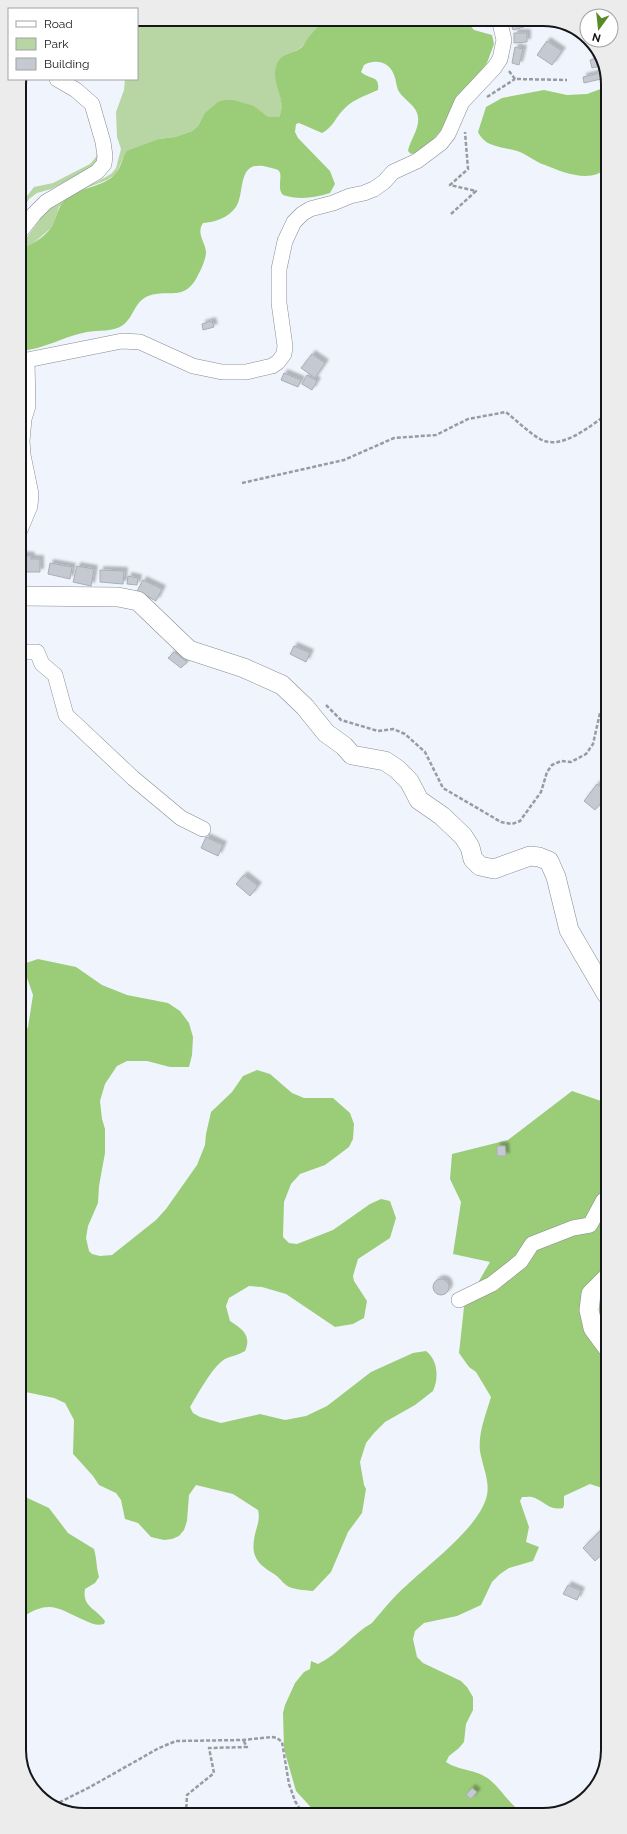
<svg xmlns="http://www.w3.org/2000/svg" width="627" height="1834" font-family="Raleway,sans-serif">
  <style>
    .green { fill: #b7d6a3 }
    .forest { fill: #9bcc78 }
    .building { fill: #c5cad2; stroke: #a9aeb6; filter: url(#shadow) }
    .lines { fill: none; stroke-linecap: round; stroke-linejoin: round }
    .minor-casing { stroke: #868b92; stroke-width: 16 }
    .major-casing { stroke: #868b92; stroke-width: 20 }
    .path { stroke: #989ba1; stroke-width: 2.5; stroke-dasharray: 4 2; stroke-linecap: butt }
    .minor { stroke: #fff; stroke-width: 15 }
    .major { stroke: #fff; stroke-width: 19 }
    .rim { fill: none; stroke: #151619; stroke-width: 2 }
  </style>
  <defs>
    <filter id="shadow"><feDropShadow dx="3.5" dy="-3.5" stdDeviation="1" flood-color="#0004"/></filter>
  </defs>
  <rect width="100%" height="100%" fill="#f0f5fd"/>
  <path class="green" d="M137,19H318L320,21C319,27 303,48 297,50C289,54 281,54 277,63C270,81 288,100 279,117H267L254,106L204,114L198,126L192,131L175,137L159,139L123,158L116,174L107,180L81,190L59,207L54,223L50,229L30,246L19,250V245L22,244L46,211L68,194L97,182L111,174L116,168L121,149L117,137L116,112L124,90L125,79H137Z
    M98,149L99,159L90,169L51,189L37,193L29,199L19,216V206L34,187L53,183L90,164L96,157Z"/>
  <path class="forest" d="M318,19H468L467,22L474,30L492,35L494,44L487,63L455,105L441,130L431,142L416,153L411,154L408,151C410,139 422,126 417,113C414,104 402,98 398,90C396,85 396,79 394,75C389,61 375,59 364,65L361,72C370,80 380,75 378,90C367,95 354,99 345,108C336,116 333,128 322,133L299,123L296,124L295,132L298,138L330,171L335,184L330,193C315,198 298,200 283,195C276,188 284,174 278,170C274,168 267,167 263,166C237,162 245,194 236,207C228,218 215,222 203,223C196,234 205,241 206,252C206,259 201,270 198,275C185,303 168,288 148,296C134,302 134,317 123,325C114,332 98,330 87,332C64,336 43,350 19,351V250C32,245 49,235 54,222C58,212 59,205 67,198C81,186 104,188 116,173C121,167 122,158 127,151L159,139L175,137L192,131L198,126L204,114L218,102L225,100H233L254,106L268,117H279C288,99 269,82 277,63C282,52 294,54 302,47C305,44 306,40 309,37C312,33 316,29 319,25Z
    M606,87V168C591,184 562,172 545,165C535,162 527,154 517,151C501,146 486,148 478,132L486,107L502,98L544,90L567,95L587,94Z
    M38,959L76,967L102,985L127,995L168,1003L180,1011L189,1023L193,1037L192,1055L189,1067H170L147,1061H127L117,1066L105,1084L100,1101L102,1119L105,1129V1153L99,1186L98,1203L88,1226L86,1238L89,1251L92,1254L100,1256L112,1255L156,1220L166,1209L197,1165L205,1145L206,1134L211,1112L232,1092L243,1076L257,1070L270,1074L292,1093L304,1098H333L350,1113L354,1124L353,1139L349,1147L325,1165L300,1174L291,1184L284,1202L283,1237L289,1243L297,1244L333,1230L370,1204L381,1199L390,1201L396,1218L390,1238L358,1259L353,1276L354,1281L367,1301L364,1318L353,1324L335,1327L286,1294L262,1287L249,1286L229,1298L226,1306L230,1321C242,1329 252,1335 245,1351C239,1355 231,1356 225,1359C212,1367 198,1394 190,1407L193,1413L200,1417L221,1423L260,1414L285,1420L306,1416L327,1406L371,1372L413,1353L426,1351C438,1360 439,1378 433,1391L415,1405L385,1422L374,1433L366,1443L360,1462L364,1485L366,1489L362,1513L348,1532L331,1572L313,1591C304,1590 293,1590 286,1585C282,1582 279,1577 274,1574C261,1566 251,1559 254,1540C255,1529 261,1521 258,1510L233,1494L196,1485L189,1495L187,1521L184,1530L179,1536L172,1539L164,1540L151,1537L138,1523L125,1519L121,1500L116,1493L99,1485L93,1476L75,1456L73,1454L74,1420L65,1403L54,1398L21,1391L20,1039L25,1034L28,1027L33,995L26,975V963Z
    M572,1091L607,1103L608,1490L590,1484L564,1496V1505L563,1508C551,1511 544,1502 535,1498C531,1496 526,1497 522,1497L520,1501L529,1527L526,1542L539,1547L533,1561L509,1568L500,1574L492,1582L481,1605L457,1616L424,1623L415,1631L413,1639L417,1657L423,1663L461,1681L467,1687L473,1697V1710L466,1724L464,1742L459,1748L449,1756L446,1762C459,1771 477,1769 490,1780C502,1790 509,1804 523,1813L317,1814L296,1791L284,1749L283,1713L285,1705L295,1683L304,1672L310,1669L311,1661L318,1664C339,1654 352,1634 372,1623C383,1610 394,1596 407,1585C430,1563 480,1527 487,1495C490,1481 482,1465 480,1451C478,1433 486,1414 491,1397L476,1372L469,1367L459,1353L464,1307L490,1262L453,1254L461,1202L450,1179L452,1154L508,1140Z
    M21,1495L49,1508L68,1533L94,1549C97,1559 96,1567 99,1577L95,1583L85,1589C82,1607 96,1608 105,1621L104,1624C97,1626 93,1624 86,1621C58,1609 51,1598 21,1618Z"/>
  <path class="building" d="M510,19H522L524,27L513,30Z
    M514,33H527V42L514,43Z
    M547,41L562,51L552,65L537,55Z
    M515,47L523,49L519,65L512,63Z
    M600,57L605,65L592,68L590,60Z
    M599,73L601,79L584,83L583,77Z
    M212,321L214,327L203,330L202,324Z
    M312,354L325,363L315,378L301,368Z
    M284,373L301,380L298,387L281,380Z
    M307,375L317,381L312,390L302,384Z
    M20,555L31,556V559H40V572H20Z
    M50,563L72,567L70,579L48,574Z
    M77,566L94,569L91,586L73,582Z
    M100,570L124,571L123,584L100,582Z
    M128,576L138,578L137,585L127,584Z
    M143,580L162,589L156,601L137,591Z
    M294,646L310,653L306,662L290,654Z
    M174,652L187,662L181,668L168,658Z
    M597,784L607,792V796L595,810L584,801Z
    M206,837L223,845L218,856L201,848Z
    M244,875L258,886L250,896L236,884Z
    M497,1146H505L506,1156H497Z
    M433 1287a8 8 0 1 1 16 0a8 8 0 1 1-16 0Z
    M600,1531L608,1539V1549L595,1561L583,1548Z
    M568,1585L581,1591L577,1600L563,1594Z
    M472,1788L477,1792L471,1799L466,1795Z"/>
  <g class="lines">
    <g class="minor-casing">
      <path id="minor" d="M19,233L34,214L46,202L97,172L104,164L105,156L103,142L92,104L76,90L57,79
        M20,530L30,506L31,494L23,455L22,441L24,419L28,406L27,360L122,341L140,342L193,366L222,372H246L272,366L278,362L284,354L285,346L279,303V269L285,241L294,222L302,214L310,209L333,203L350,196L364,193L374,189L384,182L393,172L417,161L441,143L448,134L462,102L494,68L500,59L504,40L499,19
        M20,652H37L42,664L55,675L66,715L133,778L181,818L203,829
        M459,1300L492,1284L521,1261L532,1244L573,1228L590,1225L603,1201L607,1197"/>
    </g>
    <g class="major-casing">
      <path id="major" d="M20,596L118,597L138,601L189,650L244,668L282,685L305,707L326,733L344,746L352,755L385,761L397,769L409,781L419,800L442,816L463,836L470,847L473,859L480,866L494,869L530,856L539,857L549,861L556,877L569,930L607,995
        M607,1278L591,1294L589,1310L593,1328L607,1347"/>
    </g>
    <path class="path" d="M509,71L515,79L567,80
      M487,97L515,79
      M451,214L476,191L450,185L468,169L465,132
      M242,483L344,460L394,438L436,435L468,419L506,412C517,421 528,432 540,439C561,451 590,426 606,415
      M326,705L341,720L378,731L393,729L405,734L425,752L443,788L501,822L512,824L520,821L541,792L547,772L552,765L561,761L571,762L586,754L593,744L600,713L607,703
      M54,1805L90,1787L159,1748L176,1741L243,1740L272,1737L277,1738L282,1742L289,1784L295,1801L303,1814
      M186,1814L187,1795L214,1773L209,1748L247,1747L243,1740"/>
    <use href="#minor" class="minor"/>
    <use href="#major" class="major"/>
  </g>
  <path d="M0 0H627V1834H0ZM84 26H543A58 58 0 0 1 601 84V1750A58 58 0 0 1 543 1808H84A58 58 0 0 1 26 1750V84A58 58 0 0 1 84 26Z" fill="#ececed" fill-rule="evenodd"/>
  <path class="rim" d="M84 26H543A58 58 0 0 1 601 84V1750A58 58 0 0 1 543 1808H84A58 58 0 0 1 26 1750V84A58 58 0 0 1 84 26Z"/>
  <rect x="8" y="8" width="130" height="72" fill="#ffffff" stroke="#a1a2a3"/>
  <rect x="16" y="21" width="20" height="6" fill="#ffffff" stroke="#a1a2a3"/>
  <text x="44" y="28" font-size="12" fill="#151619">Road</text>
  <rect x="16" y="38" width="20" height="12" fill="#b7d6a3" stroke="#a1a2a3"/>
  <text x="44" y="48" font-size="12" fill="#151619">Park</text>
  <rect x="16" y="58" width="20" height="12" fill="#c5cad2" stroke="#a1a2a3"/>
  <text x="44" y="68" font-size="12" fill="#151619">Building</text>
  <g transform="translate(599 28) rotate(195)"><circle r="19" fill="#ffffff" stroke="#a1a2a3"/>
  <path d="M0-3L7 15L0 10L-7 15Z" fill="#568b25"/>
  <text y="-6" font-size="11" font-weight="bold" text-anchor="middle" fill="#151619">N</text>
  </g>
</svg>
